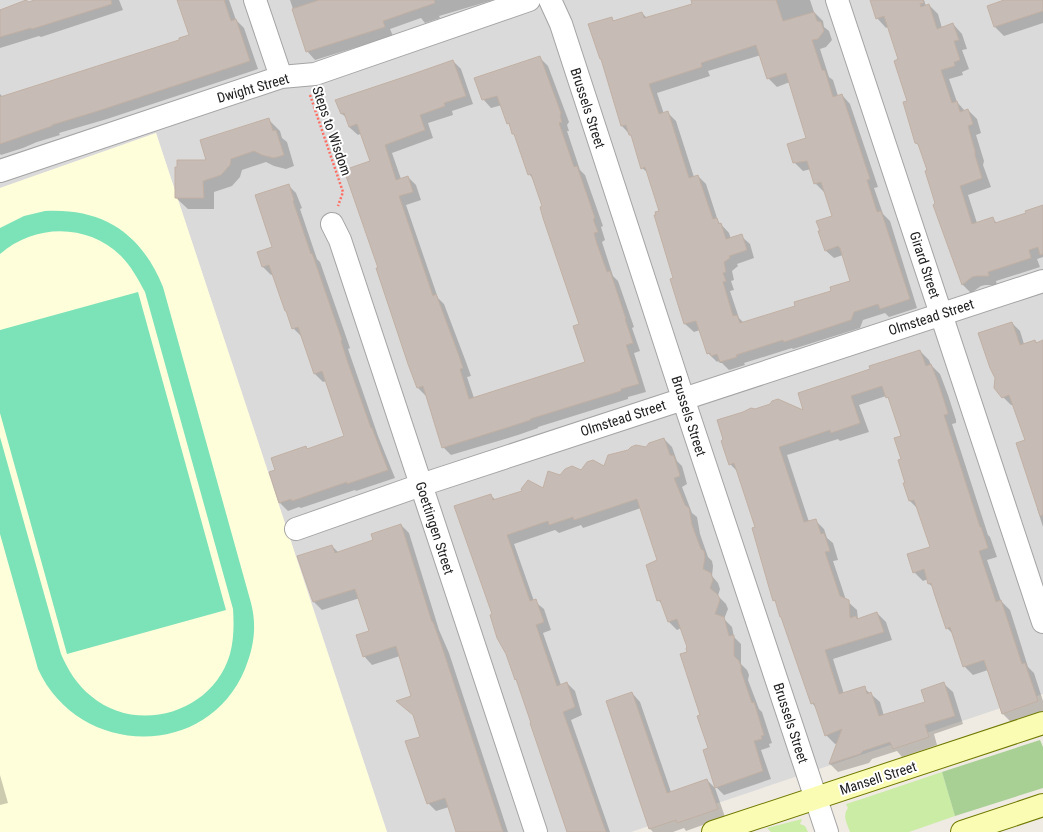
<svg xmlns="http://www.w3.org/2000/svg" width="1043" height="832" font-family="'Roboto Condensed',sans-serif">
  <style>
    .residential { fill: #dbdada }
    .education { fill: #fffedb }
    .grass { fill: #caeca5 }
    .forest { fill: #a8d095 }
    .pitch { fill: #7ce2b8 }
    .shadow { fill: #0003; fill-rule: evenodd }
    .building { fill: #c7bcb5; stroke: #c1b0a4; fill-rule: evenodd }
    .lines { fill: none; stroke-linecap: round; stroke-linejoin: round }
    .street-casing { stroke: #a4a4a4; stroke-width: 24 }
    .secondary-casing { stroke: #6f7800; stroke-width: 24 }
    .path { stroke: #ff6e63; stroke-width: 2.5; stroke-dasharray: 2 2; stroke-linecap: butt }
    .street { stroke: #fff; stroke-width: 22 }
    .secondary { stroke: #fbfcb3; stroke-width: 22 }
    .labels { text-anchor: middle; dominant-baseline: central; stroke-width: 4; stroke-linejoin: round; paint-order: stroke }
    .street-label { font-size: 14px; fill: #1d1d1d; stroke: #fff }
  </style>
  <rect width="100%" height="100%" fill="#efeae2"/>
  <path class="residential" d="M0,0H1043V694L631,832H387L156,133L0,188Z"/>
  <path class="education" d="M156,133L387,832H0V188Z"/>
  <path class="grass" d="M942,772L955,816L909,832H850C847,823 842,816 848,808L846,804L865,798Z
    M802,819L800,824L805,826L808,832H771L767,828Z"/>
  <path class="forest" d="M1040,740L1043,747V788L955,816L942,772Z"/>
  <path class="pitch" d="M45,211C103,208 141,233 163,287L251,603C257,626 254,647 245,669C207,761 78,757 38,669L0,534V437L61,654C68,670 77,685 91,696C137,735 213,713 230,654C234,639 234,624 233,609L145,292C138,279 131,266 121,256C87,223 35,224 0,254V228L24,216Z
    M138,292L226,610L67,654L0,413V330Z"/>
  <path class="shadow" d="M37,0H119L123,10L41,37L39,36L0,48V10Z
    M179,0H229L236,20L244,28L258,69L107,119L59,133L60,135L37,142L23,148L1,155L0,154V94L3,97L181,41L190,36Z
    M290,0H493L439,16L440,18L425,23L421,18L390,29L393,36L315,60L307,51Z
    M692,0H810L814,12L823,21L824,27L829,31L832,40L826,47L820,49L829,77L833,80L838,96L842,95L850,104L878,187L874,188L883,214L890,221L917,308L889,317L885,313L863,320L860,328L793,349L792,348L744,363L745,365L729,370L722,363H720L718,361L717,362L708,353L700,330L694,332L685,324L671,280L674,279L660,211L648,173L642,168L632,137L622,126L602,61L601,59L611,18L615,22L642,13L647,18L693,4ZM761,55L768,78L777,87L790,82L808,139L794,162L803,171L811,169L815,183L824,192L825,191L834,216L825,250L834,258L843,255L851,281L833,291L797,306L744,323L739,318L730,291L734,290L731,281L734,280L732,271L738,266L737,264L754,258L750,244L741,236L731,239L729,233L718,221L706,184L698,176L694,177L676,121L667,112L664,114L657,93L710,76L708,71Z
    M871,0H924L926,6L929,5L938,14L942,28L953,24L962,34L967,49L962,50L969,69L962,72L963,75L949,79L957,102L965,111L968,110L977,119L981,133L976,135L984,161L983,165L991,187L968,195L977,223L993,219L997,223L1027,214L1043,206V257L1037,259L1040,267L996,281L997,285H986L981,286L971,293L962,284L936,203L920,146L916,143L899,60L889,26L886,28L877,18Z
    M1007,0H1043V23L1004,36L995,27L988,6Z
    M540,58L548,66L569,122L567,125L569,131H567L580,170L585,175L603,226L601,227L605,240L602,242L613,276L618,281L634,327L632,328L640,351L634,353L646,392L628,397V399L538,427V428L518,435L451,455L443,447L426,396L418,388L379,268L371,162L362,133L358,135L349,127L347,118L342,114L337,101L453,61L461,69L473,104L452,111L453,115L428,123L433,138L392,153L401,179L408,177L416,185L421,200L406,205L438,298L444,304L466,362L471,376L467,377L474,398L586,363L581,324L534,180L529,174L516,136L508,123L502,105L491,108L483,99Z
    M269,120L280,131L282,138L287,142L294,166L286,169L274,166L266,162L242,170L240,177L232,186L214,192V209H188L176,198L207,161Z
    M288,185L296,193L302,208L300,209L317,259L320,262L350,348L348,349L356,372L378,436L395,478L356,491L355,490L301,508L299,507L288,511L280,503L276,470L308,450L345,436L326,381L323,382L315,374L301,336L293,328L274,274L271,275L263,267L258,252L273,247Z
    M1012,323L1020,331L1024,344L1035,341L1038,343L1043,341V527L1037,508H1038L1026,441L1013,405H1011L998,392Z
    M920,351L929,360L931,365L940,374L948,395L956,420V423L952,424L988,535L990,537L997,557L987,560L1001,601L1010,610L1028,667L1034,673L1043,701V711L1011,722L1002,713L988,670L973,675L964,666L954,635L947,628L933,587L929,584L928,579L923,581L914,572L931,547L919,510L910,501L904,484L907,483L902,460V436L891,402L886,396L859,405L869,432L840,441L838,439L787,455L809,522L815,520L824,529L827,538L833,543L838,560L833,561L846,600L857,610L858,619L877,613L886,622L892,640L833,659L844,694L864,688L880,702L884,716L927,703L944,684L953,692L963,724L934,734L937,745L902,757L897,751L872,759L869,763L838,772L830,764L838,743L835,744L826,735L817,709L812,703L777,603L774,600L757,528L738,472L730,464L804,412L872,370Z
    M664,439L672,447L677,461L682,466L687,484L682,487L692,513L697,517L700,534L708,557L712,561L713,566L712,576L718,583L720,589L718,596L726,604L728,609L724,619L732,627L734,637L741,644V664L747,670L749,675L748,680L759,709L762,712L772,743L769,744L770,747L761,750L771,779L724,795L716,787L688,647L681,628L677,630L669,622L663,605L658,600V561L641,508L583,528L581,525L559,533L555,530L514,544L534,601L544,609L551,630L543,633L561,685L567,683L575,691L582,715L571,720L610,832H567L518,681L516,679L494,615L490,495L496,500L544,489L560,476L604,468Z
    M401,525L409,533L439,630L449,653L508,832H457L449,807L436,811L428,803L422,737L413,696L400,656L372,665L364,656L371,631L360,598L322,610L314,602L299,557L332,546L339,553L374,541Z
    M632,693L640,702L671,792L707,780L715,788L725,817L686,831L684,828L673,832H653L650,829L607,702Z
    M0,775L8,803L0,805Z"/>
  <path class="building" d="M26,0L29,2L34,0H111L112,4L32,29L31,28L0,37V10Z
    M177,0H224L231,21L236,19L250,61L98,111L52,125V126L0,144V97L179,40V38L189,35Z
    M319,0H434L435,3L383,21L385,27L306,52L292,9Z
    M691,0H776L783,21L814,12L817,21L821,22L824,31L818,39L812,40L822,70L825,71L833,97L842,94L870,179L867,180L877,212L881,211L910,299L880,309L878,304L854,312L851,320L784,342L783,340L736,355L737,357L720,362L717,354L711,356L710,353L707,354L696,321L684,324L670,279L673,278L654,215H656L655,212L659,211L645,167L641,169L631,135H629L626,125L621,126L601,59H600L588,24L612,17L613,21L642,12L644,18L692,4ZM756,45L767,79L786,73L806,138L787,144L793,163L807,161L814,184L821,182L832,216L816,221L820,231H818L825,251L838,246L840,248L850,281L830,287L831,291L794,302L795,306L740,323L737,315L733,316L723,282L726,281L723,273L726,272L724,262L730,258L729,256L747,250L742,234L726,239L721,223L719,224L717,218L713,219L698,175L689,178L668,111L659,114L649,84L702,67L701,63Z
    M870,0H923L924,3L920,4L921,7L929,4L937,29L953,23L959,40L954,41L960,60L954,62L955,66L941,70L952,103L957,101L960,112L968,109L973,124L968,126L975,151V155L982,178L960,186L972,224L993,217L995,223L1026,213L1025,211L1043,205V254L1040,255L1038,247L1029,250L1031,258L988,272L989,276H977L972,277L962,285L933,205L935,203L925,171L927,170L918,144L915,143L903,102L907,101L894,61L898,59L884,16L876,19Z
    M1004,0H1043V11L994,27L987,6Z
    M540,56L561,113L560,116L562,122L559,123L574,167L577,166L595,218L593,219L598,232L594,233L597,244L607,272L610,271L626,319H625L633,343L626,345L639,384L621,389V391L530,419L531,420L509,427L442,448L423,386L417,388L408,364L376,268H378L344,170L370,161L357,124L349,127L344,113L341,114L335,100L413,74L453,60L466,96L444,103L445,106L420,115L425,130L385,145L396,180L408,176L413,192L399,196L433,296L436,294L458,353L463,368L460,369L469,399L585,362L573,326L579,324L543,218L540,207L542,206L531,174L528,175L514,134H512L509,123L507,124L497,96L482,100L474,78Z
    M269,118L273,131L276,130L284,155L274,158L262,155L254,151L231,159L230,165L221,175L203,181L204,198H175V167H177V160H206L200,140Z
    M289,184L294,200L293,201L311,254L312,253L342,340L341,341L348,363L371,428H372L388,470L347,484V482L292,501L291,499L279,503L269,472L275,470L271,458L306,446L307,449L344,436L322,371L314,374L298,327L292,329L286,311H285L269,265L262,267L257,252L272,247L255,195Z
    M1012,322L1020,345L1035,340L1036,343L1043,340V515L1040,516L1016,443L1025,440L1009,395L1002,398L994,388L995,378L990,368L978,333Z
    M920,350L926,366L931,364L939,385L947,410L948,414L944,415L980,527H981L988,548L979,551L996,602L1001,600L1022,664L1025,663L1038,701L1002,714L984,660L963,667L950,627L946,629L935,596L931,583L928,584L924,569L913,573L907,554L930,547L914,500L909,501L903,483H905L898,460L901,459L894,438L901,436L888,397L886,398L882,386L851,396L860,423L831,433L830,430L779,447L804,522L816,519L821,534L824,533L830,551L825,552L840,596L849,600L850,618L856,616L857,619L877,612L884,632L825,650L839,694L865,686L867,694L871,692L879,716L925,702L921,690L944,682L955,716L925,725L929,737L893,749L890,742L863,751L860,754L829,764L842,729L825,736L814,703L811,704L781,617H780L775,600L773,601L768,584L752,528L755,527L734,463L729,465L721,441L723,439L717,420L743,412L751,408L755,409L770,404L772,401L778,399L803,410L798,393L870,369L869,366Z
    M664,438L670,455L674,456L680,476L674,478L685,505L689,508L692,525L701,549L704,551L705,557L703,569L711,573L713,580L710,588L718,595L720,600L715,614L724,617L729,636L734,635V656L739,661L741,666V671L752,703L754,702L764,735L761,736L762,739L754,741L763,771L715,788L703,750L708,748L697,716L700,715L680,654L687,652L686,648L687,647L677,619L668,622L660,600L657,601L646,565L657,560L637,499L574,520L573,517L549,525L548,521L507,535L530,601L536,599L544,622L536,625L557,686L567,682L575,707L563,712L606,832H567L530,723H531L516,679L515,680L506,654L497,638L490,615L492,614L454,506L491,494L493,500L522,491L521,489L528,480L543,488L548,471L560,475L565,469L572,466L581,470L587,462L593,460L604,466L608,455L628,450L631,447L636,445L646,447L649,443Z
    M401,524L432,622H433L441,644L503,832H456L445,798L427,804L405,741L420,737L413,715L396,701L411,696L396,646L363,657L356,635L369,631L355,589L313,602L307,585L297,556L332,545L335,553L373,540L371,534Z
    M632,692L667,793L707,779L718,809L677,823L676,820L649,829L606,701Z"/>
  <g class="lines">
    <g class="street-casing">
      <path id="street" d="M255,0L281,77
        M550,0L561,24L683,398L827,832
        M837,0L1043,622
        M0,171L281,77L315,74L529,0
        M332,224L340,240L536,832
        M296,529L421,485L1043,281"/>
    </g>
    <g class="secondary-casing">
      <path id="secondary" d="M713,832L1043,723
        M962,832L1043,805"/>
    </g>
    <path class="path" d="M310,95L343,192L338,206"/>
    <use href="#street" class="street"/>
    <use href="#secondary" class="secondary"/>
  </g>
  <g class="labels">
    <g class="street-label">
      <text transform="translate(253 88) rotate(-16)">Dwight Street</text>
      <text transform="translate(588 108) rotate(72)">Brussels Street</text>
      <text transform="translate(332 131) rotate(71)">Steps to Wisdom</text>
      <text transform="translate(925 265) rotate(72)">Girard Street</text>
      <text transform="translate(931 317) rotate(-18)">Olmstead Street</text>
      <text transform="translate(689 416) rotate(72)">Brussels Street</text>
      <text transform="translate(623 418) rotate(-18)">Olmstead Street</text>
      <text transform="translate(435 528) rotate(72)">Goettingen Street</text>
      <text transform="translate(791 723) rotate(72)">Brussels Street</text>
      <text transform="translate(878 778) rotate(-18)">Mansell Street</text>
    </g>
  </g>
</svg>
